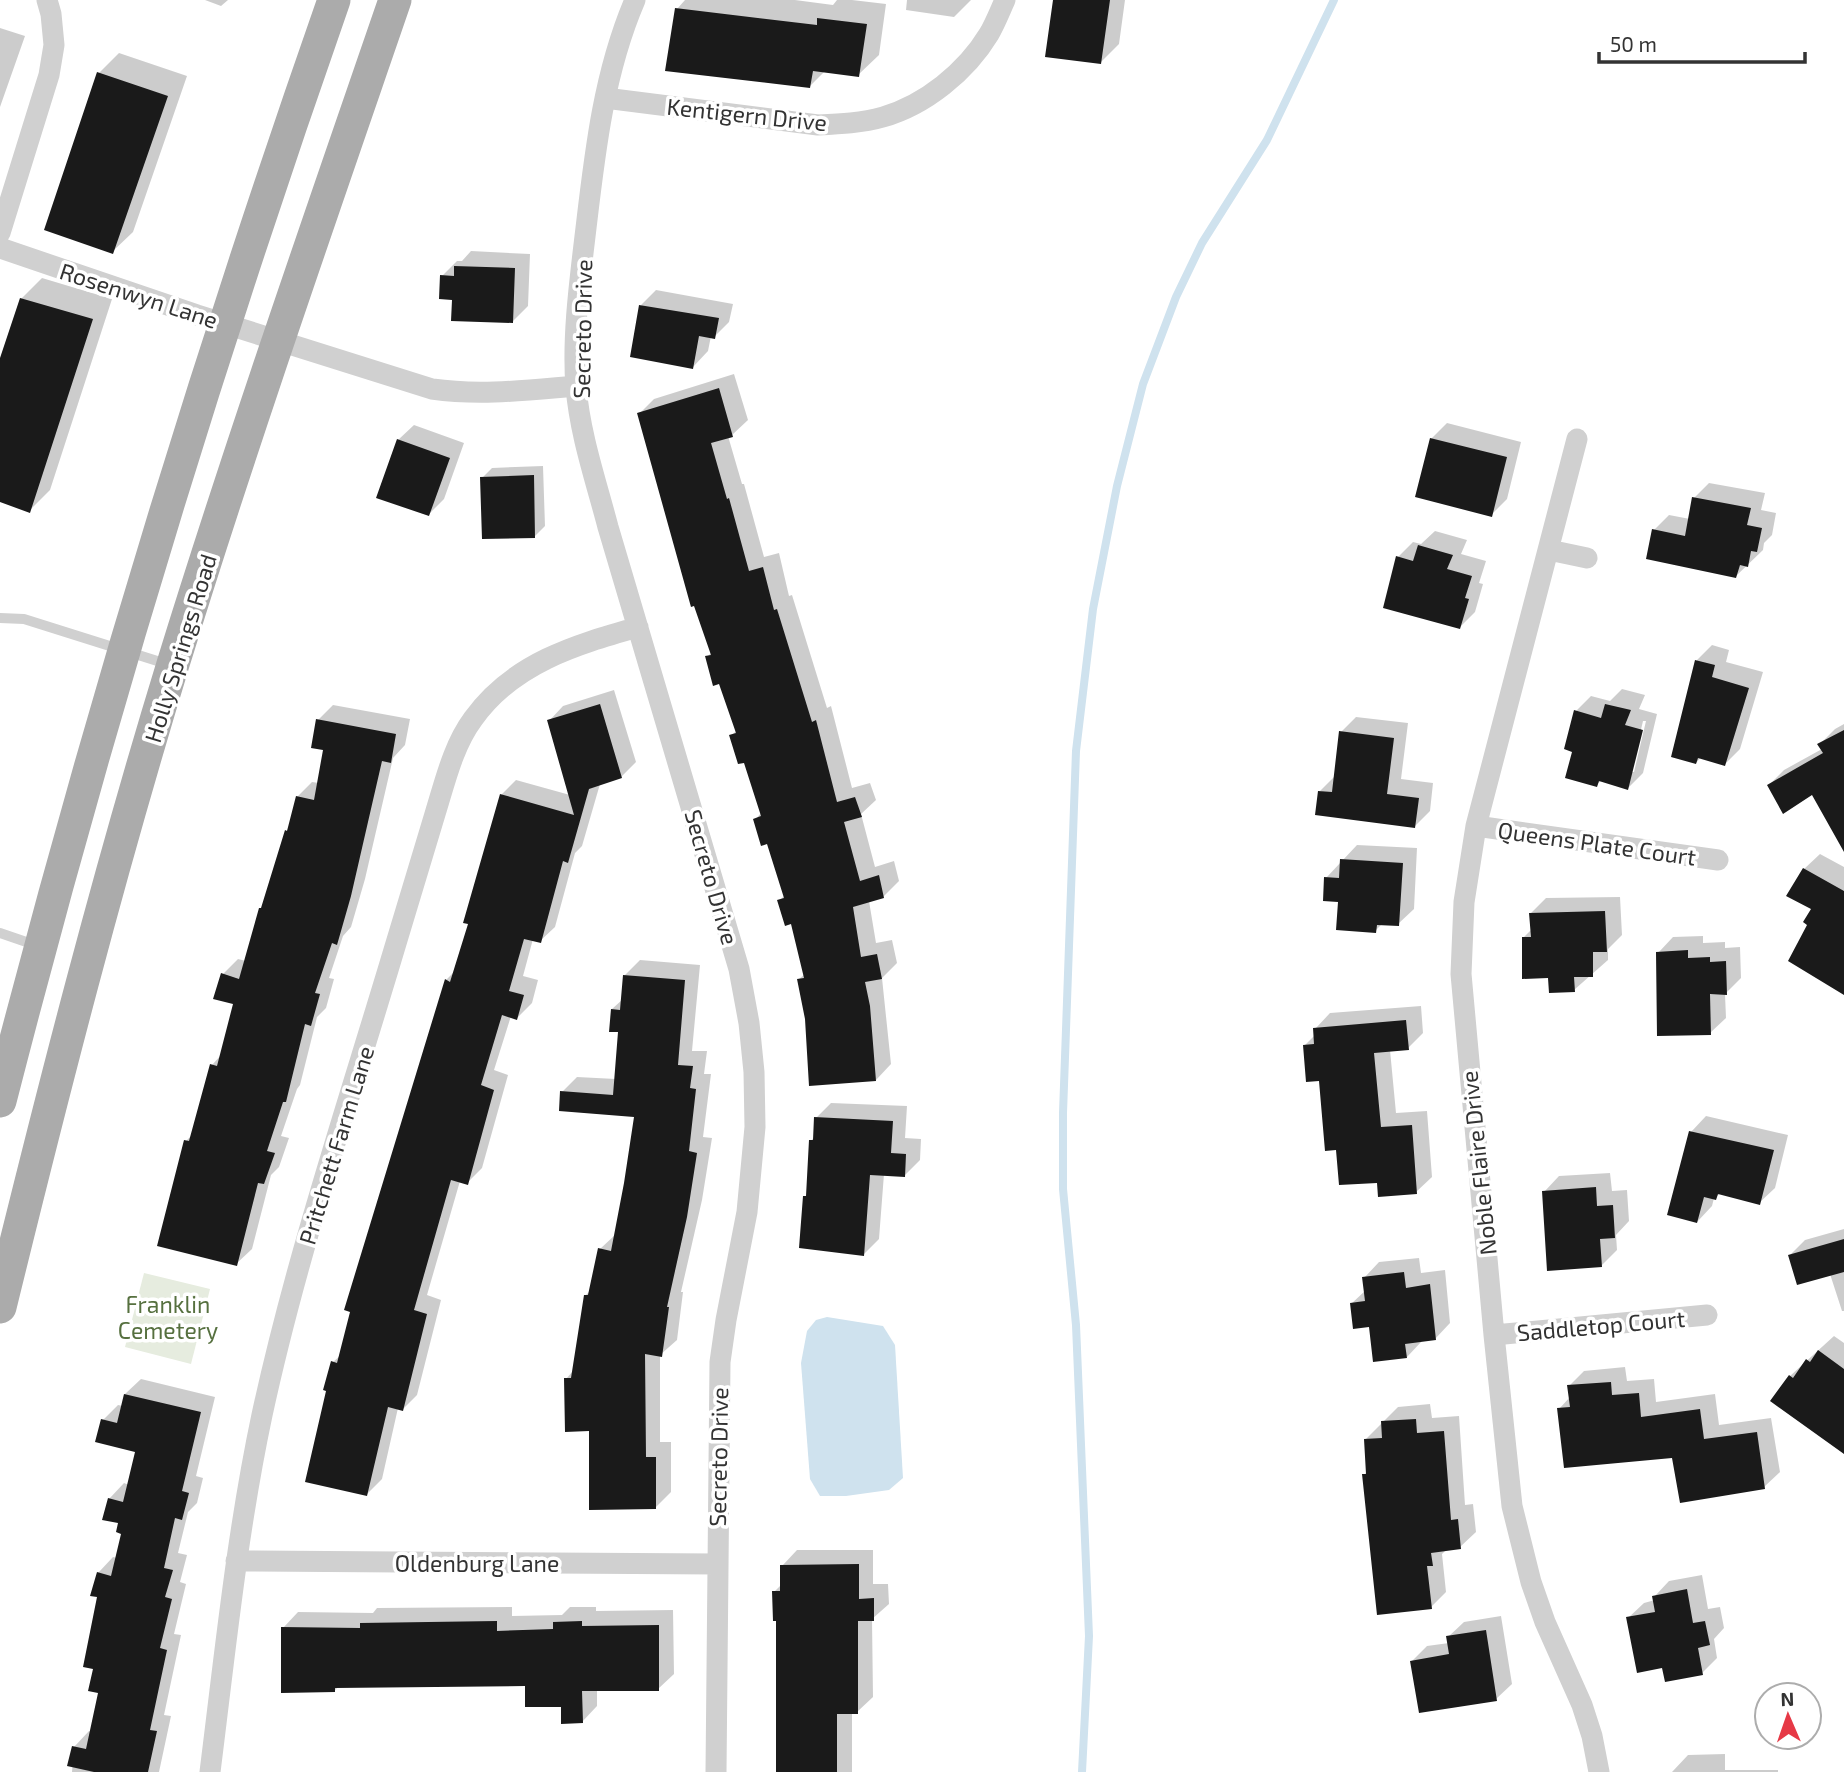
<svg xmlns="http://www.w3.org/2000/svg" width="1844" height="1772" font-family="'Exo 2',sans-serif">
  <style>
    .green { fill: #e6ecdf }
    .water { fill: #cfe2ee }
    .shadow { fill: #0003; fill-rule: evenodd }
    .lines { fill: none; stroke-linecap: round; stroke-linejoin: round }
    .stream { stroke: #cfe2ee; stroke-width: 8 }
    .building { fill: #1a1a1a }
    .lane { stroke: #d0d0d0; stroke-width: 10 }
    .street { stroke: #d0d0d0; stroke-width: 21 }
    .primary { stroke: #ababab; stroke-width: 33 }
    .labels { text-anchor: middle; dominant-baseline: central; stroke-width: 7; stroke-linejoin: round; paint-order: stroke }
    .street-label { font-size: 23px; fill: #333; stroke: #fff }
    .park-label { font-size: 23px; fill: #56703f; stroke: #fff }
  </style>
  <rect width="100%" height="100%" fill="#fff"/>
  <path class="green" d="M144,1273L210,1289L191,1364L125,1347Z"/>
  <path class="water" d="M827,1317L883,1326L895,1345L903,1478L889,1490L846,1496H820L810,1479L801,1363L807,1331L816,1320Z"/>
  <path class="shadow" d="M205,0H228L221,6Z
    M685,0H795L833,5L837,0H852L886,4L879,55L858,75L825,71L810,86L677,9Z
    M907,0H971L954,17L906,10Z
    M1054,0H1125L1119,44L1101,62Z
    M0,28L25,36L0,107Z
    M119,53L187,76L133,232L112,252L99,73Z
    M471,251L530,254L528,306L513,321L454,298L442,276L457,261H462Z
    M42,278L112,299L50,490L29,511L0,500V364L21,299Z
    M656,290L733,304L729,322L714,337L711,336L708,351L693,367L641,305Z
    M734,374L748,420L732,435L728,436L742,484H744L764,557L779,553L789,596L792,595L827,708L831,706L852,788L870,783L876,800L861,814L875,867L894,861L899,881L883,897L869,901L876,943L892,940L897,963L882,978L891,1064L876,1080L807,1019L799,979L805,974L792,922L779,901L785,895L768,842L755,820L761,813L745,761L731,736L737,730L720,682L707,657L712,652L639,414L654,399Z
    M1447,423L1521,442L1507,499L1491,515L1431,439Z
    M414,425L464,443L444,499L429,514L398,440Z
    M543,466L545,526L535,536L482,478L492,468Z
    M1709,483L1765,493L1761,510L1776,513L1772,535L1764,543L1763,550L1736,576L1654,530L1669,515L1690,519L1694,498Z
    M1435,531L1467,540L1461,554L1486,561L1479,583L1483,584L1475,612L1460,627L1398,557L1413,542L1421,544Z
    M1712,645L1729,650L1726,662L1763,672L1740,749L1725,764L1701,757L1696,763L1697,660Z
    M1622,689L1645,695L1639,709L1657,714L1643,773L1628,788L1602,780L1596,785L1574,751L1576,711L1591,696L1610,701ZM1643,721H1646L1634,772H1631Z
    M614,690L636,762L621,777L600,784L582,846L575,853L555,927L540,941L533,939L523,976L538,980L532,1003L517,1018L511,1016L494,1070L508,1075L482,1168L467,1183L460,1181L427,1295L441,1300L417,1395L403,1409L398,1408L382,1479L367,1494L333,1362L341,1355L446,980L454,972L470,923L501,795L516,780L570,795L549,721L563,706Z
    M333,705L410,719L405,745L393,758L365,879L351,927L343,936L329,978L334,979L326,1008L317,1017L300,1085L297,1089L281,1136L289,1138L279,1167L271,1175L252,1249L236,1264L186,1141L193,1134L212,1065L222,1054L235,1003L223,974L238,959L246,961L286,831L290,828L297,797L312,782L319,783L325,749L318,720Z
    M1356,717L1408,723L1401,779L1433,783L1430,811L1415,826L1320,791L1336,775L1341,732Z
    M1844,724V831L1813,793L1769,785L1784,770L1822,749L1820,744L1835,729Z
    M1357,845L1417,848L1414,909L1398,924L1383,923L1375,931L1340,901L1326,878Z
    M1820,854L1844,867V984L1809,924L1814,909L1804,869Z
    M1620,897L1622,935L1608,949V960L1574,990L1550,976L1523,938L1532,929L1531,913L1546,898Z
    M1703,936V943L1725,942V948L1740,947L1741,978L1725,994L1726,1018L1710,1033L1658,953L1673,937Z
    M640,960L700,965L692,1051H707L704,1074H711L703,1137L712,1138L702,1200L681,1292H683L677,1340L660,1355V1442H671V1492L655,1508L591,1429L566,1379L573,1371L586,1295L590,1291L600,1249L616,1234L636,1116L562,1092L577,1077L616,1079L619,1031L612,1009L623,999L625,975Z
    M1421,1006L1423,1033L1408,1048L1390,1050L1396,1113L1427,1111L1432,1177L1416,1192L1379,1181L1338,1149L1321,1079L1305,1045L1315,1035V1029L1330,1013Z
    M831,1103L907,1106L905,1138L921,1139L920,1160L905,1175L884,1174L879,1239L864,1254L805,1197L808,1193L811,1141L815,1136L816,1118Z
    M1706,1116L1788,1135L1775,1188L1759,1203L1721,1193L1714,1198L1712,1206L1697,1222L1691,1132Z
    M1610,1173L1612,1191L1627,1190L1629,1221L1616,1235L1617,1250L1601,1266L1544,1192L1559,1176Z
    M1844,1229V1311H1842L1830,1274L1790,1255L1805,1240Z
    M1419,1258L1421,1273L1445,1270L1450,1323L1435,1339L1422,1341L1407,1357L1370,1325L1351,1304L1366,1290L1364,1278L1379,1262Z
    M1834,1336L1844,1343V1452L1790,1376Z
    M1625,1367L1627,1381L1654,1379L1656,1402L1715,1394L1719,1425L1771,1418L1780,1472L1764,1487L1674,1456L1559,1409L1570,1397L1569,1386L1584,1371Z
    M141,1379L215,1397L196,1476L203,1478L197,1503L188,1512L178,1553L187,1555L180,1582L186,1584L174,1634L181,1635L164,1715L171,1716L159,1772H72L74,1747L89,1731L91,1732L100,1692L98,1573L113,1557L117,1558L124,1533L109,1499L124,1483L129,1485L137,1451L103,1420L118,1405L123,1406L125,1394Z
    M1430,1404L1432,1418L1459,1416L1465,1505L1473,1504L1476,1532L1460,1547L1447,1549L1442,1554L1446,1592L1431,1607L1364,1475L1368,1471L1366,1439L1398,1407Z
    M797,1550H873V1584H888L889,1604L872,1619L873,1697L857,1712H852V1772H778V1619L774,1592L782,1584V1566Z
    M1702,1575L1708,1609L1720,1607L1724,1628L1714,1639L1717,1658L1702,1673L1663,1666L1628,1618L1644,1603L1655,1600L1654,1597L1669,1581Z
    M512,1607V1616L562,1615L570,1607H596V1611L673,1610L674,1674L658,1689H597V1706L582,1722L563,1705L526,1684L339,1686L334,1691L283,1628L298,1612L373,1613L377,1608Z
    M1501,1616L1512,1684L1496,1699L1412,1661L1427,1646L1449,1643L1448,1637L1464,1622Z
    M1725,1754V1770H1778V1772H1672L1688,1755Z"/>
  <g class="lines">
    <path class="stream" d="M1082,1772L1089,1636L1076,1325L1063,1189V1113L1076,751L1093,609L1117,486L1143,384L1176,297L1202,243L1267,140L1334,0"/>
  </g>
  <path class="building" d="M1053,0H1110L1101,64L1045,57Z
    M675,8L817,25V18L867,24L859,77L813,71L810,88L665,71Z
    M97,72L168,96L113,254L44,230Z
    M454,266L515,268L513,323L451,321L452,300L439,299L440,275L454,276Z
    M20,298L93,319L30,513L0,502V358Z
    M639,305L719,318L715,339L699,336L693,369L630,357Z
    M719,388L733,437L711,443L727,499L729,498L749,571L763,567L774,610L777,609L812,722L816,720L837,802L855,797L862,817L844,822L860,881L879,875L884,898L853,907L861,957L877,954L882,979L865,982L870,1006L876,1081L809,1086L805,1019L797,979L804,978L791,924L785,926L777,900L784,898L767,844L761,846L753,819L761,816L744,763L738,764L729,735L736,733L719,684L713,686L705,656L711,655L694,606L691,607L637,413Z
    M1430,438L1507,457L1492,517L1415,497Z
    M397,439L450,458L429,516L376,498Z
    M534,475L535,538L482,539L480,477Z
    M1692,497L1751,508L1747,525L1762,528L1757,552L1751,551L1748,567L1740,565L1736,578L1646,559L1652,529L1685,536Z
    M1418,545L1453,555L1447,569L1472,576L1465,598L1469,599L1460,629L1383,608L1396,556L1413,561Z
    M1695,660L1715,665L1712,677L1749,688L1725,766L1698,758L1696,764L1671,757Z
    M600,704L622,778L589,789L568,863L563,861L541,943L524,939L509,991L524,995L517,1020L502,1015L481,1085L494,1090L468,1185L451,1180L414,1310L427,1314L403,1411L388,1407L367,1496L305,1482L326,1391L323,1390L331,1361L337,1363L350,1312L344,1310L445,979L450,982L468,924L463,923L500,794L574,815L547,720Z
    M1605,704L1631,710L1625,725L1643,730L1628,790L1599,781L1597,787L1565,778L1572,752L1564,749L1574,710L1601,718Z
    M316,719L396,734L391,763L382,761L351,896L337,945L332,943L315,993L320,994L311,1026L305,1024L286,1102H283L267,1151L275,1153L264,1184L258,1183L237,1266L157,1246L184,1140L189,1141L210,1064L217,1066L233,1004L213,999L221,973L239,979L259,908H261L285,830L287,831L296,796L314,800L323,750L311,748Z
    M1844,730V852L1812,795L1783,814L1767,785L1823,753L1817,744Z
    M1339,731L1394,738L1387,794L1419,798L1415,828L1315,815L1318,791L1332,792Z
    M1340,859L1403,863L1399,926L1377,925L1376,933L1336,930L1338,902L1323,901L1324,877L1339,878Z
    M1803,868L1844,891V995L1788,961L1807,925L1803,922L1811,909L1786,896Z
    M1605,911L1607,952H1593V977H1574L1575,992L1549,993L1548,978L1522,979V937H1531L1529,913Z
    M1688,950V958L1710,957V962L1726,961L1727,995L1710,994L1711,1035L1657,1036L1656,952Z
    M623,975L685,980L678,1065L693,1066L690,1088L696,1089L689,1151L697,1153L687,1217L667,1307H669L662,1357L645,1354L646,1457H656V1509L589,1510V1431L565,1432L564,1378H571L584,1295H588L598,1248L611,1251L624,1183L634,1117L559,1111L560,1091L613,1095L618,1032H609L611,1009L620,1010Z
    M1406,1020L1409,1050L1374,1053L1381,1127L1412,1125L1417,1194L1378,1197L1377,1183L1339,1185L1336,1150L1325,1151L1319,1081L1306,1082L1303,1045L1314,1044L1313,1028Z
    M814,1117L893,1121L891,1153L906,1154L905,1177L870,1175L864,1256L799,1248L803,1196H806L809,1140H813Z
    M1689,1131L1774,1150L1760,1205L1718,1194L1716,1200L1704,1197L1697,1223L1667,1215Z
    M1596,1187L1597,1206L1613,1205L1615,1238L1600,1239L1602,1267L1547,1271L1542,1191Z
    M1844,1239V1272L1797,1285L1788,1255Z
    M1404,1272L1406,1288L1430,1284L1436,1340L1405,1344L1407,1358L1373,1362L1369,1327L1353,1329L1350,1303L1365,1301L1362,1277Z
    M1818,1350L1844,1369V1454L1770,1401L1789,1375L1793,1378L1806,1359L1810,1362Z
    M1611,1382L1612,1395L1639,1393L1641,1417L1700,1409L1704,1439L1757,1432L1765,1489L1680,1503L1672,1458L1564,1468L1557,1408L1570,1407L1567,1385Z
    M124,1394L201,1412L182,1491L189,1493L182,1520L175,1518L164,1568L173,1570L165,1597L172,1599L160,1648L167,1650L150,1730L157,1731L148,1772H94L67,1766L72,1746L86,1749L98,1693L88,1691L93,1669L83,1667L97,1597L90,1596L97,1572L111,1576L121,1534L116,1532L118,1523L102,1520L108,1498L123,1502L135,1452L95,1442L101,1419L117,1423Z
    M1416,1419L1417,1433L1444,1431L1451,1520L1458,1519L1461,1549L1431,1553L1433,1566H1427L1432,1609L1377,1615L1362,1474H1366L1364,1439L1382,1438L1381,1421Z
    M859,1564V1599L874,1598V1621H858V1714H837V1772H776V1621H773L772,1591H780V1565Z
    M1687,1589L1693,1623L1705,1621L1710,1645L1698,1648L1703,1675L1665,1682L1662,1668L1637,1673L1626,1617L1655,1612L1652,1596Z
    M497,1621V1631L553,1629V1622L582,1621V1626L659,1625V1691H582L583,1723L561,1724V1707H525V1686L335,1688V1692L281,1693V1627L360,1628V1623Z
    M1486,1630L1497,1701L1419,1713L1410,1661L1449,1654L1446,1636Z"/>
  <g class="lines">
    <path class="lane" d="M0,618L24,619L170,665
      M0,933L38,946"/>
    <path class="street" d="M635,0C604,72 595,151 586,228C580,279 572,337 576,387C580,435 596,481 608,527L739,969L749,1023L754,1072L755,1127L747,1212L726,1320L720,1362L716,1772
      M605,98L818,125C840,124 862,123 883,117C925,105 966,72 989,34C995,24 1000,11 1005,0
      M0,233L49,75L54,45L51,14L47,0
      M0,248L197,315L432,389C481,396 528,390 576,386
      M1577,439L1476,826L1464,902L1461,974L1494,1335L1512,1506L1531,1582L1545,1622L1582,1705L1592,1736L1599,1772
      M1549,550L1587,558
      M1476,826L1718,860
      M1494,1335L1707,1315
      M236,1561L717,1564
      M210,1772C225,1653 237,1533 262,1415C296,1258 348,1104 394,950C408,905 421,859 435,814C445,782 453,746 473,719C513,663 575,645 638,627"/>
    <path class="primary" d="M0,1101C95,730 207,362 334,0
      M0,1307C53,1091 108,876 173,664C242,441 319,221 395,0"/>
  </g>
  <g class="labels">
    <g class="street-label">
      <text transform="translate(747 114) rotate(6)">Kentigern Drive</text>
      <text transform="translate(139 295) rotate(18)">Rosenwyn Lane</text>
      <text transform="translate(582 329) rotate(-89)">Secreto Drive</text>
      <text transform="translate(180 648) rotate(-73)">Holly Springs Road</text>
      <text transform="translate(1597 843) rotate(8)">Queens Plate Court</text>
      <text transform="translate(712 877) rotate(74)">Secreto Drive</text>
      <text transform="translate(336 1145) rotate(-73)">Pritchett Farm Lane</text>
      <text transform="translate(1478 1163) rotate(-96)">Noble Flaire Drive</text>
      <text transform="translate(1601 1325) rotate(-5)">Saddletop Court</text>
      <text transform="translate(718 1457) rotate(-89)">Secreto Drive</text>
      <text x="477" y="1563">Oldenburg Lane</text>
    </g>
    <g class="park-label">
      <text x="168" y="1304">Franklin<tspan x="168" dy="26">Cemetery</tspan></text>
    </g>
  </g>
  <g transform="translate(1788 1716) rotate(358)"><circle r="33" fill="#ffffff" stroke="#adadad" stroke-width="2"/>
  <path d="M0-5L12 26L0 18L-12 26Z" fill="#e63946"/>
  <text y="-10" font-size="19" font-weight="bold" text-anchor="middle" fill="#333333">N</text>
  </g>
  <path d="M1599 52v10h206v-10" fill="none" stroke="#333333" stroke-width="3.5"/>
  <text x="1610" y="52" font-size="21" fill="#333333" stroke="#ffffff" stroke-width="5" paint-order="stroke">50 m</text>
</svg>
